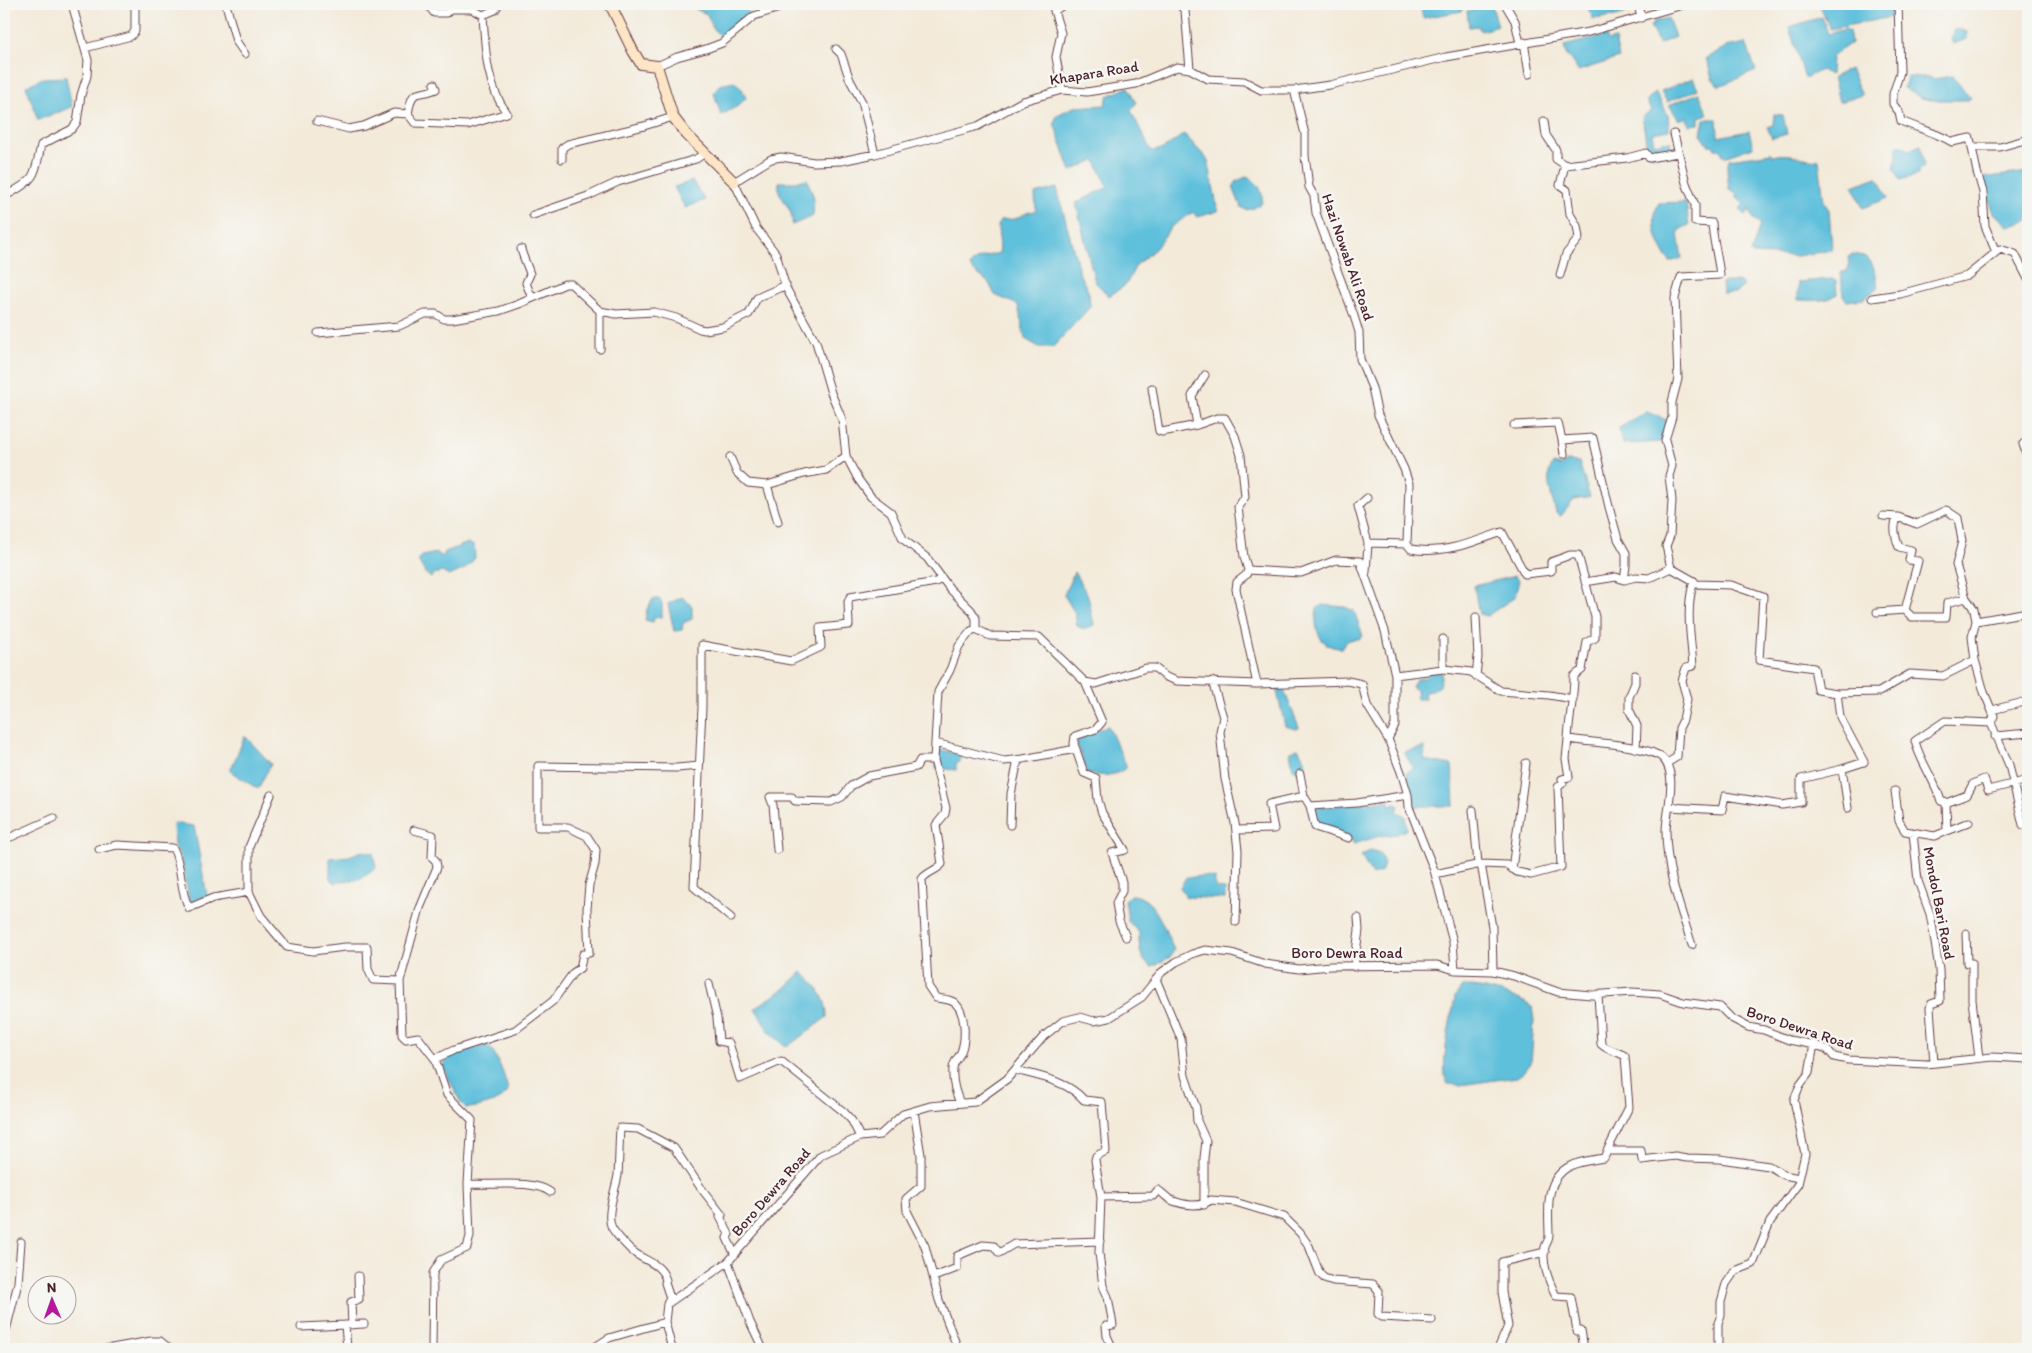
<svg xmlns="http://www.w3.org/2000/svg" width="2032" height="1353" font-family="Itim,sans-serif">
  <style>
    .water { fill: #5ec0dc; stroke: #547084 }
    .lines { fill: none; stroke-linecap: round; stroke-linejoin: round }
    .street-casing { stroke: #633d45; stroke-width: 9 }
    .secondary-casing { stroke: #633d45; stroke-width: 12 }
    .street { stroke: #fff; stroke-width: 7 }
    .secondary { stroke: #fde5c5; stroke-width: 10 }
    .labels { text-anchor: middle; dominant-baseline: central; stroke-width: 5; stroke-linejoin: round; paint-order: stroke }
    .street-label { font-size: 15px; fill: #4a1f2b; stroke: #f6f6f2 }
  </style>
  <rect width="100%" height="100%" fill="#f6f6f2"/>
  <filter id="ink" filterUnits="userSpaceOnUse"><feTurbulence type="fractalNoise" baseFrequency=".02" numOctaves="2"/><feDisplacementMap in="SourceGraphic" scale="10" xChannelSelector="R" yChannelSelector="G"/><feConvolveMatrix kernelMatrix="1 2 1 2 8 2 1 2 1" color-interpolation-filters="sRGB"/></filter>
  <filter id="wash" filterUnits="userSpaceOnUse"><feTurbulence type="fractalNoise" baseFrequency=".0096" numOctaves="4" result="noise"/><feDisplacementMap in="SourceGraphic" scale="20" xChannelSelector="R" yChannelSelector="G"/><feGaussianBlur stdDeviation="1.12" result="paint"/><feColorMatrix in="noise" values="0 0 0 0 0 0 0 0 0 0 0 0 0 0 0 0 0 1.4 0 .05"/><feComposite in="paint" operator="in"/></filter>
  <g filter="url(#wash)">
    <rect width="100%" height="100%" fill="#f3ead9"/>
    <path class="water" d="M697,4H746L749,14L729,33L721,36L713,29L707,14L697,10Z
      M1420,4L1429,5L1462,4V11L1423,18Z
      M1586,4H1635L1636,5L1622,15L1593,19Z
      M1819,4H1896V9L1891,17L1830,29Z
      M1492,6L1498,26L1481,31L1478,26L1469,27L1467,11Z
      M1822,17L1828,34L1845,29L1849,31L1851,43L1832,56L1831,75L1821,70L1805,78L1789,27Z
      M1668,18L1675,37L1659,44L1650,26L1654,24L1653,22Z
      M1958,29L1967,32V39L1953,44L1951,39L1955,30Z
      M1606,35L1608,41L1615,39L1619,58L1578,71L1568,56H1566L1564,46Z
      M1746,43L1756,71L1719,86L1712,78L1706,58L1726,47Z
      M1850,69L1862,95L1839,102L1833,77Z
      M1952,76L1971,98L1967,100H1930L1921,98L1903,88L1908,77H1929L1933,79Z
      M66,77L72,107L38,120L26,86L43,78Z
      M1693,78L1698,89L1667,102L1661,91Z
      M734,82L741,87L746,98L738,106L721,115L714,93L719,85Z
      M1128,87L1136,103L1131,111L1151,151L1163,149L1184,134L1208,160L1218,211L1197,217L1193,212L1171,227L1156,248L1136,265L1126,285L1109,296L1095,282L1076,203L1108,187L1095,160L1071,171L1054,123L1057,115L1074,107L1105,105L1108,96Z
      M1656,93L1668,115L1669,130L1652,133L1654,144L1670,141L1672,152L1653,156L1648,153L1642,117L1651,111L1646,100Z
      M1699,93L1708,114L1699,117V124L1689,125L1687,117L1679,120L1669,105Z
      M1774,114L1783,115L1787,134L1772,138L1767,127L1773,125Z
      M1704,119H1717L1718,137L1749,131L1753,147L1724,157L1720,149H1715L1713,145H1708L1701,134Z
      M1900,145L1909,150L1921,145L1924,166L1918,171V175L1900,180L1894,168L1897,157V147Z
      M1772,153L1773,156C1792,151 1801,160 1819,160L1824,202L1829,210L1832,250L1797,256L1751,254L1760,224L1754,219L1749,209L1746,216L1740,208L1744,204L1737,198V193L1729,189L1727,170L1729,159Z
      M2028,172V220L2009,227L1994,213L1982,178Z
      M1246,177C1257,180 1264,191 1262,203L1254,208L1246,210L1241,207L1233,187L1237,181Z
      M1877,177L1888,198L1863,208L1853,186Z
      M807,179L814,198L813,216L792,225C794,212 785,204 780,194C778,191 779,186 779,182H795Z
      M692,181L705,200L685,208L674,187Z
      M1057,188L1080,275L1089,293L1090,307L1053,347H1039L1025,339L1018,305L995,295L989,283L970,268C972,257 989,256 999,253C1002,243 995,229 1000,220L1015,219L1029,212L1036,211L1035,194Z
      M1686,202L1689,225L1681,229L1678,234L1682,258L1670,262C1659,247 1648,221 1659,203Z
      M1853,254C1857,255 1862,255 1866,257C1874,262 1879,281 1877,289L1863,299L1847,301L1843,295L1841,272L1848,271L1849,255Z
      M1832,279L1836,281L1837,294C1827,303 1812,300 1798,300V282Z
      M1722,282H1739L1744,286L1735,293L1723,294Z
      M1647,412L1669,421L1662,442L1622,444L1619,428Z
      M1567,461L1579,462L1590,497L1574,500L1561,516L1556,513C1553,499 1543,477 1553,464L1561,466Z
      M468,543L474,546L475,558L465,569L449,576L442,572L433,574L431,578L425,573L418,560L422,556L437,553L443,557L445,552Z
      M1074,572L1088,596L1094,625L1084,629L1077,626L1075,613L1064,595Z
      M1515,576L1519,580L1515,597L1487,616L1479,614L1474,586Z
      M682,597L692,606V619L683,623L682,630L674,631L668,604Z
      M653,599H659L662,603V617L654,618L653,622L645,620L647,609Z
      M1322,605L1345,607L1354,611L1363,636L1359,639C1350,639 1346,640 1342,648C1319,649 1313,627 1317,609Z
      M1434,671L1442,673L1439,687L1424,693L1425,699H1417L1416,690L1412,687L1416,679L1425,678L1428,673Z
      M1276,687H1283L1299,728L1296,729L1285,726Z
      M1108,726L1127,767C1115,777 1103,776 1088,774L1076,741L1083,736Z
      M245,736L271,764L258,789L230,771Z
      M1425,747L1424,760L1452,765L1454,806H1422L1415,808L1406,773L1413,768L1404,752Z
      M1298,748L1306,763L1305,770L1299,773L1293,768L1290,752Z
      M937,749L955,753L957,751L961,752L960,762L956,763V770L936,768Z
      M1389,800L1390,807L1395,804L1399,806L1397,812L1405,816L1407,829L1397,834L1380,836L1354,844L1350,837L1317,827L1311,808Z
      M173,823L194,826L207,896L190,902L180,855L174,846Z
      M1371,850L1380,853L1384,864L1381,872L1372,875L1361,856Z
      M362,851L373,853L376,868C370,873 362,879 353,880C347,881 342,880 336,883L330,879V858L349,856Z
      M1203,876L1215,878V888L1225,889V899L1186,897L1180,887L1186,878Z
      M1130,895C1156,895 1164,930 1174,950L1170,957L1153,967C1139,962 1139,946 1139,933L1128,921L1125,900Z
      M802,972C816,985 827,997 827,1017L787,1047L770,1033L755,1008L784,989Z
      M1466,986C1488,989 1514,994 1532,1007L1534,1021L1531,1063L1524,1072L1517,1077L1460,1085L1448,1084C1438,1072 1452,1015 1455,997L1461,988Z
      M477,1046C481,1045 485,1045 489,1047C496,1052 508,1084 508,1092C500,1102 478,1108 466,1108L461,1103L443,1067L444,1062L447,1056Z"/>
  </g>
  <g filter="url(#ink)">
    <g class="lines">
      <g class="street-casing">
        <path id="street" d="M226,4L236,41L245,54
          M415,4L429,6L434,13H447L451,9H472L483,15
          M1179,4L1185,11L1190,69
          M1505,4L1515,21L1520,43
          M1638,4L1641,18
          M1898,4L1900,72L1893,94V104L1899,112L1901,121C1919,129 1933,131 1952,142L1970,138L1977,172L1983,192L1985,226L1996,252
          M1524,42L1529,74
          M85,48L131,36L135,31V4
          M836,49L841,54L850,80L862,102L875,154
          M657,66L677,57L706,49L722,43L754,16L792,4
          M1062,90L1056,57L1061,33L1054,11L1065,4
          M1294,90L1305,134V156L1309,187L1314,196L1316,213L1353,313L1359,332L1360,359L1372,388L1378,415L1404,469L1409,484L1407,544L1368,543L1358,506L1367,498
          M408,114C413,86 415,98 436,89L434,84
          M317,121L349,129L364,126L394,113L408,114L415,123L468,125L507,113C486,86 485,47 483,15L495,10L499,4
          M1544,121L1546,135L1556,150V159L1565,165L1627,158L1646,153L1649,158L1678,153
          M1972,147H2000L2028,139
          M562,159V148L568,144L644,126L673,117
          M4,197C34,179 34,181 41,145L72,129L77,122L81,95L87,76L88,60L72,4
          M533,215L588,196L618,182L696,159L705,153
          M521,249C522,255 530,272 530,274C529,277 527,280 526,283L532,298
          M1560,275L1566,254L1579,238L1577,226L1570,214L1567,190L1560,185L1565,165
          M1872,298L1900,294L1967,276L2000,249L2015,254L2028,279
          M318,333L399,326L425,314H436L444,319H452L499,311L519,304L565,284H571L600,311L616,314L654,312L676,318L700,329L705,330L723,327L749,314L757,298L786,285
          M600,349V311
          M1205,375L1192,396L1197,425L1217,418H1225L1235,436L1241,455L1245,497L1238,507L1244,557L1248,570L1246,575L1237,582L1236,589L1257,684
          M1152,388L1159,431L1162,432L1197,425
          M1514,425L1558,423L1562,440L1593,438L1609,507L1618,539L1626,553V566L1624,580
          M1562,440L1564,454
          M2028,441L2023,444L2028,459
          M730,457L737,473L748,483L767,485L804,474L826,470L846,456
          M767,485L778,522
          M1883,516L1898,517C1892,526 1895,537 1899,547L1911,550L1909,560L1918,561L1905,610L1912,617H1946L1947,603L1966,598L1974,609L1976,621
          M1898,517L1917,524L1946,510L1958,518L1962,541L1956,565L1966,598
          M1407,544L1411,549C1441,555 1474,542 1502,532L1525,574L1551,571V562L1570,555H1578L1595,617V638L1587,642L1582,670L1574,676C1574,698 1569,718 1568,739C1593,743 1637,744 1658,755C1681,767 1666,811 1666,831C1666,871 1680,907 1692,945
          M1671,568L1666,546L1670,536L1672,500L1669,476L1672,466L1665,440L1672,417V402L1678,379L1675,298L1681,277L1720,275C1718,257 1713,241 1712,223L1695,222V205L1686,183L1674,134
          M1248,570L1301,573L1336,560L1360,561L1385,631L1395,675V725L1388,739
          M1366,572L1368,543
          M1585,582L1616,577L1624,580L1636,577L1649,578L1671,568L1694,581L1696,584L1731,585L1763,596L1759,660L1814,668L1818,690L1837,693L1879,692L1910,674L1943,676L1975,660L1972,637L1976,621L2028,612
          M1877,612L1905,610
          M1476,617L1478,657L1476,676
          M976,629V618L971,610L950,589L927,558L903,539L891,512L871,497L858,479L846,456L842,419L831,393L816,342L786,288L776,254L756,228L734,182L771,159L781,157L814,162L841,161L875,154L978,126L1023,101L1062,90L1087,92L1136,84L1177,67L1190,69L1208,79L1244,81L1261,90H1294L1330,85L1446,57L1589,32L1686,4
          M976,629L990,636L1039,637L1085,682L1096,684L1146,668H1155L1166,677L1177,681L1257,684L1348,681L1362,684L1367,705L1388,739L1401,772L1408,795L1409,807L1434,870L1453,942L1455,970
          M1443,669V639
          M1395,675L1443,669L1464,671L1471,672L1501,691L1549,695L1573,699
          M1635,675V683L1629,697V709L1637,726L1636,749
          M1212,681L1223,717L1220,732L1225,779L1235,823L1238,851L1236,922
          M1085,682L1102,722L1096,729L1075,736L1074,744L1084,773L1096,778L1098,800L1102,813L1125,850L1112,853L1122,882V891L1116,903L1119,921L1126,937
          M1837,693L1840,717L1864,762L1842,769L1848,808
          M1992,710L2028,701
          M1991,723L2009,765L2023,825L2028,826
          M1995,736L2028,733
          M935,743L1004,761L1023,759L1076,749
          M1667,763L1677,757L1679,728L1683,720L1687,699L1682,681L1686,668L1693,666C1691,637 1685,609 1694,581
          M1300,774L1304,796
          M1895,791L1899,821L1905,831L1935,836L1969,822
          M271,795L249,847V892L261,916L287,947L313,951L345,947H367L368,969L373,980L400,981L402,1035L406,1039L418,1037L435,1059L447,1095L472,1120L468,1184L470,1236L467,1248L441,1260L433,1273L432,1349
          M1946,803L1967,795L1973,784L1984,779L1988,790L2028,780
          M1669,807L1722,810L1725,796L1782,805L1801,802V779L1842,769
          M1473,810L1478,864
          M1010,825L1011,794L1018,760
          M1236,830L1274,829L1269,804L1304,796L1310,806
          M1947,831L1946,803L1941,801C1935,780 1920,762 1915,741L1945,721L1991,723L1994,716L1984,692L1975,660
          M1913,833L1918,881L1930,914L1933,930L1939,969L1940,1001L1931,1004L1930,1008L1934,1063
          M4,837H11L54,818
          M1349,838L1315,827L1310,806L1357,803L1408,795
          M99,849L117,845L173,848C183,867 179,890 189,908L213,898L249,892
          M777,850L773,805L770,797H792L795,801L831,802L842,797L851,786L869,776L916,767L920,760H934
          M1481,864L1507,865L1517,872L1531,875L1561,867L1558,787L1563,783L1562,779L1569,777L1566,759L1568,739
          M1512,869L1526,763
          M1435,874L1481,864L1492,927L1493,971
          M731,918L694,887L702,707V645L791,661L821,647L820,628L849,625L848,602L850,597L936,582L941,578
          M1966,933L1967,963H1972V1000L1979,1058
          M1354,967L1359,930L1358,918
          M1156,979L1181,1039L1185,1076L1196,1108L1197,1121L1206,1141L1204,1158V1205
          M400,981L420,908L437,867L436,861L432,857L433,835L414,830
          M709,984L717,1018L719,1041L729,1043L740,1079L781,1061L844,1112L852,1121L860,1137
          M1598,994L1601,1044C1608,1051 1617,1051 1625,1056L1629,1107L1607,1151
          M435,1059L454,1050L515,1030L553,1001L573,973L580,968L583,954L589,953L587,909L589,885L595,864L596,850L587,836L568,827H538V766L677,768L699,766
          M1015,1070C1038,1076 1068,1081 1084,1100L1102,1102L1106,1151L1096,1156L1095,1160L1101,1197L1153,1196L1158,1190C1163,1193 1167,1198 1171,1200C1183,1205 1200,1208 1211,1200L1235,1202L1284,1217L1300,1233L1309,1246L1320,1274L1324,1278L1333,1281L1373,1284L1379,1291L1378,1314L1382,1317L1432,1320
          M960,1103C955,1092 952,1081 953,1069C953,1061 959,1058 961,1052C966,1039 966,1013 955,1003C950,999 942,999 936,998L928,986L922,879C927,872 936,871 942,864L936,825L945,814L946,808L934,760L938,692L950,670L959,646L971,631L976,629
          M914,1111L921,1155V1186L906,1199L907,1211L925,1246L939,1300L958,1349
          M468,1184C489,1186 534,1179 550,1192
          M1101,1197L1099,1253L1103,1286L1108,1297L1113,1325L1106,1326L1107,1336L1113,1349
          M728,1262L750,1322L763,1349
          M934,1277L957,1268V1256L983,1245L994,1246L999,1253L1014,1244L1100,1241
          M667,1304L670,1298L665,1283L666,1280C660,1261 643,1262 630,1249C626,1245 615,1233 612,1228C605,1215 616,1189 618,1175C619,1160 619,1144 620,1128L638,1129L674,1148L701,1188L722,1215L720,1217L729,1234L727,1238L735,1255
          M665,1322L672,1349
          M352,1325L351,1302L359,1299L358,1276
          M301,1327L345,1325
          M4,1338L18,1283L21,1242
          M106,1349L151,1341H160L170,1349
          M347,1349L345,1325L364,1324
          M592,1349L609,1338L665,1322L667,1304L728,1262L821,1155L860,1137L880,1135L903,1114L930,1106L975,1102L1007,1079L1044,1036L1063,1021L1079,1017L1094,1021L1109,1018L1142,997L1162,972L1176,962L1192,954L1205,950L1232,953L1265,964L1299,969L1330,966L1437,965L1455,970L1493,971L1514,976L1558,992L1591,995L1632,992L1660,994L1683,1002L1720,1007L1731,1018L1748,1027L1764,1030L1789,1040L1815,1045L1827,1049L1834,1057L1848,1060L1926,1064L1992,1057L2028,1059
          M1498,1349L1508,1326L1502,1292V1262L1545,1252
          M1584,1349L1581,1330L1577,1331L1571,1297L1556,1296C1549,1281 1541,1263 1545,1247C1546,1243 1549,1241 1549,1236C1549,1212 1543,1180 1570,1166C1580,1161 1593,1160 1604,1158L1607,1151H1641L1642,1160L1675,1156L1687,1158L1720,1159L1769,1166L1784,1175L1799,1178
          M1718,1349V1323L1721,1315V1302L1726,1284L1735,1271L1753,1264L1770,1222L1798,1184L1805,1154L1794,1100L1800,1085L1809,1073L1814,1044"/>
      </g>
      <g class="secondary-casing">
        <path id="secondary" d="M610,4L633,51L641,64L657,66L673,117L687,135L734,182"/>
      </g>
      <use href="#street" class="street"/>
      <use href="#secondary" class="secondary"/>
    </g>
  </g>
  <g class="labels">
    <g class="street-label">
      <text transform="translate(1094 73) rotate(-9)">Khapara Road</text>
      <text transform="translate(1348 257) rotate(71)">Hazi Nowab Ali Road</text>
      <text transform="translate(1939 903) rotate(79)">Mondol Bari Road</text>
      <text x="1347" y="953">Boro Dewra Road</text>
      <text transform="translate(1800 1028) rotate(18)">Boro Dewra Road</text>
      <text transform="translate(771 1192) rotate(-49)">Boro Dewra Road</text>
    </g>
  </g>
  <rect width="2032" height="1353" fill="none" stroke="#f6f6f2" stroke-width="20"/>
  <g transform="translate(52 1300) rotate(358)"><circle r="24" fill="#f6f6f2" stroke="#b1a0a2"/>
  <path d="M0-4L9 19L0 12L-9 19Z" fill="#b5179e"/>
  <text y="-8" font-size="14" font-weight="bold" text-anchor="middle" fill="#4a1f2b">N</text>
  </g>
</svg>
